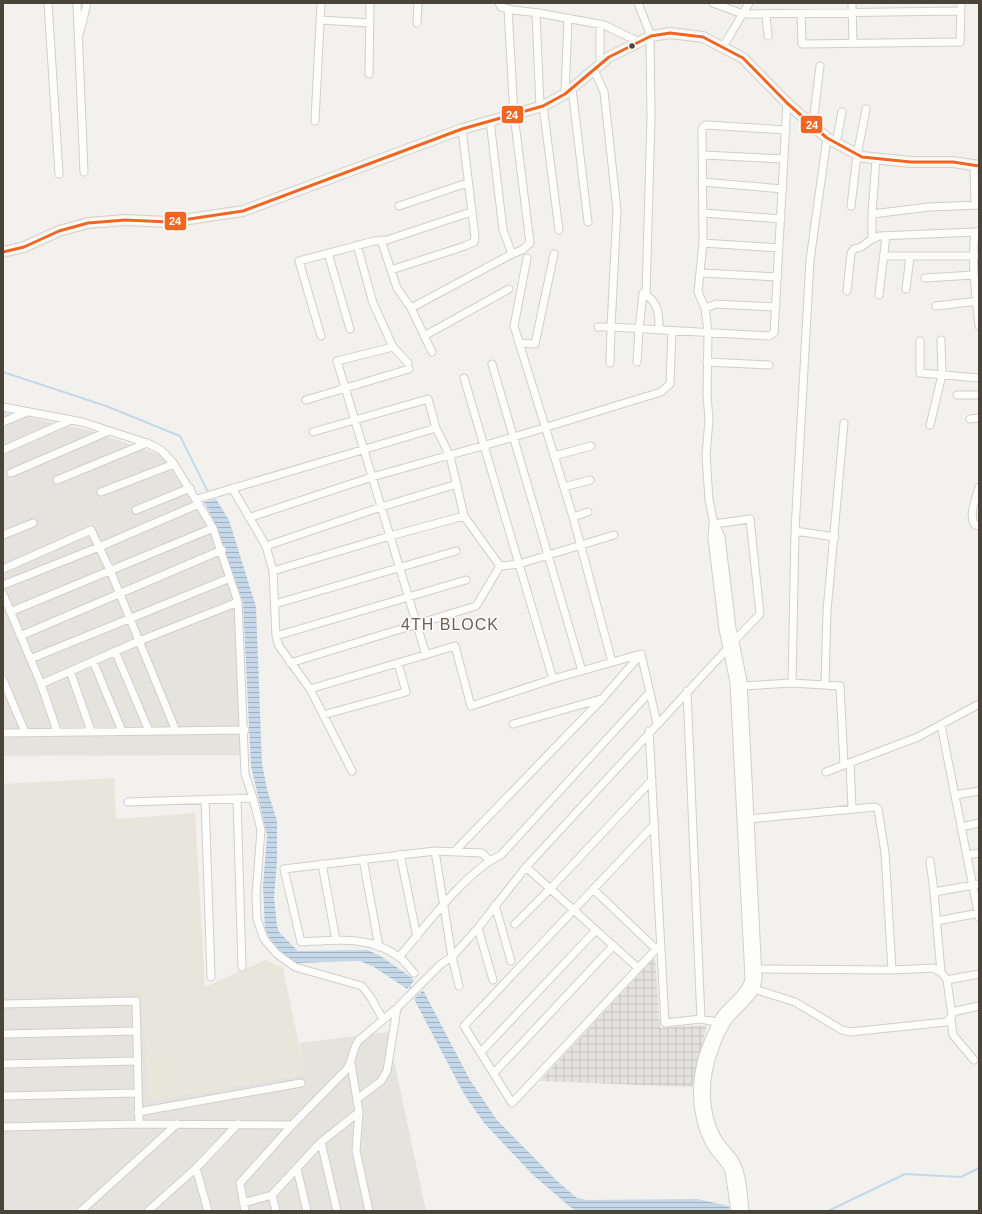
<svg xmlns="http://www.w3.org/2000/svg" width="982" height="1214" font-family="Arial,sans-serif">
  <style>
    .residential { fill: #e5e3dd }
    .industrial { fill: url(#industrial-grid) }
    .education { fill: #e8e5db }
    .water { fill: url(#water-rules) }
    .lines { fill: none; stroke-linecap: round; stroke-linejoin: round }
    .stream { stroke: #c4d8ea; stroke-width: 2 }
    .minor-casing { stroke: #d0cfcc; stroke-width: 9 }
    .tertiary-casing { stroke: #d0cfcc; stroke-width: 11 }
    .secondary-casing { stroke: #d2d0c7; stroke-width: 12 }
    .minor { stroke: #fdfdfc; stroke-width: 7 }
    .tertiary { stroke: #fdfdfc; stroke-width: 9 }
    .secondary { stroke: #f7f6f1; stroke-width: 10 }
    .bus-1-casing { stroke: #fff; stroke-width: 6 }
    .bus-1 { stroke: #f26522; stroke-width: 3 }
    .bus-dot { fill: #48443a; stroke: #fff; stroke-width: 1.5 }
    .labels { text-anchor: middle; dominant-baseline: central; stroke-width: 3; stroke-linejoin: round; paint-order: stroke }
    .quarter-label { font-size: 16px; letter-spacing: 1px; fill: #6a6253; stroke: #fff }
    .line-badge { stroke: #fff; stroke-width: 1.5 }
    .badge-label { font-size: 11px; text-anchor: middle; font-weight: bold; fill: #fff }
  </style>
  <defs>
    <pattern id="industrial-grid" width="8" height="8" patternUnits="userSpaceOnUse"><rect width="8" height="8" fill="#e4e2de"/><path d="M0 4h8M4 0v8" fill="none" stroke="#c5c3bf"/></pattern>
    <pattern id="water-rules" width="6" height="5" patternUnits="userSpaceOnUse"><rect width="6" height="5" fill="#c4d8ea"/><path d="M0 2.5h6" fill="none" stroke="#a1b1bf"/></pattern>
  </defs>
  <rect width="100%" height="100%" fill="#f2f1ee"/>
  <path class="residential" d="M3,412L88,430L176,460L215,523L243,602L246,755L3,756Z
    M3,992L141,993L150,1101L305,1074L299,1043L388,1032L426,1211H3Z"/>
  <path class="industrial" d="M655,957L660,1028L707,1025L692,1087L540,1081Z"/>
  <path class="education" d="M114,778L116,819L195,813L205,987L265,960L283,968L305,1074L150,1101L141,993L3,992V784Z"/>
  <path class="water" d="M216,499L229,520L256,607L262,764L267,789L277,821V861L274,897L277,926L279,932L298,951L368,950L382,957L412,978L414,981L407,989L374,967L360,961L295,963L287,959L273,945L265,929L263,886L267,835L251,766L243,602L215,523L204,502Z
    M423,990L470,1080L497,1120L556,1180L577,1198L587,1200L697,1199L729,1206L730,1211H590L575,1210L569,1206L533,1175L484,1123L464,1094L414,999Z"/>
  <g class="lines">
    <path class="stream" d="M3,372L106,406L180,436L209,494
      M408,985L419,996
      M828,1211L905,1174L961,1177L979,1168"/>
    <g class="minor-casing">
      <path id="minor" d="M48,3L59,174
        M77,3L84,172
        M499,3L501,7L513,10L539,13L604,25L639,42
        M638,3L651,36
        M713,3L743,14L960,11
        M852,3L853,43
        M508,9L514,115L530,243L522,250L512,254
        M536,13L540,107
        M801,14L802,44L960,42L961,3
        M766,15L768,36
        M320,20L369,23
        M417,23L418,3
        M600,24V65
        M80,32L87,3
        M723,47L749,3
        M594,70L604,92L617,210L611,327L769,336L774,333L787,103
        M369,74L370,3
        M572,89L588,222
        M565,94L568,18
        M543,106L559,230
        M315,121L321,3
        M813,123L820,66
        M836,143L842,112
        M703,155L784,159
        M876,159L872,214L929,207L979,205
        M974,166L975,205
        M702,182L783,189
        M399,206L467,183
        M851,206L857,155L866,109
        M703,213L781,219
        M979,231L975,232C971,263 976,295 979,326
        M872,239V214
        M381,240L397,288L411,308L432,352
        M703,243L779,248
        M357,245L373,303L393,347L408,363
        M328,253L350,329
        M883,256H975
        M527,258L514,326L573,517L612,662
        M391,270L465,246L474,242L475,237L462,129
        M701,273L778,277
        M925,278L974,275
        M906,289L910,257
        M847,291L851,253L854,249L861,247L872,239L879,236L975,232
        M646,295L651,117L650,37
        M879,295L886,236
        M936,306L979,301
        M411,308L512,254L503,230L490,121
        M705,308L716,304L776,307
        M598,327H611L610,363
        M321,336L299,261L374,241L387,240L471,212
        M424,336L509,289
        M920,341V373L979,378
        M519,343L535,344L554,254
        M393,347L337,361L426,655
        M637,362L639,329L643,293C659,302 659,314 659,330
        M707,362L769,365
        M492,364L582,671
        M957,395H979
        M306,400L409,369
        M3,407L82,422L147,443L161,450L174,464L213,528L238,602L245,774L253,798
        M970,419L979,418
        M3,422L27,412
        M930,425L942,375L941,340
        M313,432L428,399L436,428L450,456L464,516L500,566L519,564L464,378
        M3,450L71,420
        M554,456L591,446
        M11,473L109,431
        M57,480L147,443
        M564,487L590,480
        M979,487C976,498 968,516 975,525L979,526
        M232,488L266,546L273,571L276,636L279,646L310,689L352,771
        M101,492L174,464
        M197,499L436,428
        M136,510L190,488
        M251,517L372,477L514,437L661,392L670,384L672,331
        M573,517L588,512
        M795,531L835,537
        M3,535L33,523
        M266,546L381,507L457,484
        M3,569L91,530L110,570L176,731
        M273,571L390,536L464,516
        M3,585L99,547L199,504
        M3,594L41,684L57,731
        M275,604L456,551
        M10,612L213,528
        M20,636L222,550
        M276,636L466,580
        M734,641L760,614L750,519L714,524L709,500L706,455L709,420L707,395L708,332L705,308L698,292L703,243L702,128L706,125L786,130
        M115,651L149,731
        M641,654L657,723
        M30,659L230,578
        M93,661L122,731
        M290,663L476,606L500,566
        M70,671L91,731
        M553,679L519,564L614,535
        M3,680L25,732
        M792,683L795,531L810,260L827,138
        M41,684L139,641L238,602
        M825,684L827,611L844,423
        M742,686L792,683L840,686L844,765L918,737L979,704
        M310,689L455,646L471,706L553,679L641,654
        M687,691L701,1019
        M323,715L406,692L398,663
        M513,724L601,699
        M941,725L979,917
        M649,731L665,1023L701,1019L716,1022
        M3,733L245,730
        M850,764L852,808
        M826,772L844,765
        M955,795L979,791
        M237,798L242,967
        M205,799L211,977
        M128,802L253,798L261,830L256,895L257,919L264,939L277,954L295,967L362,986L371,998L383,1019
        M749,819L875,807L878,809L885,853L892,970
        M655,824L464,1026L512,1103L660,945
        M961,827L979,823
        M435,851L452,957L459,986
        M455,851L602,699L641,654
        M400,854L417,937
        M967,855L979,853
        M363,859L379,947
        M930,861L934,892L941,972
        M322,864L336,940
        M526,867L638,968
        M593,889L656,949
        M934,892L979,884
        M495,905L511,961
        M937,921L979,913
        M515,924L550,889L652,780
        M478,928L493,980
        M399,957C425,927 466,871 501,855L650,692
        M753,969L892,970L933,968L941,972L947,980L952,1016L946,1022L850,1032L842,1030L795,1002L754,989
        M414,973C409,968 405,961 399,957C370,935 335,940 301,942L284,869L435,851L482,853L489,860
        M947,980L979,974
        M3,1004L136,1001L139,1124
        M952,1012L979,1006
        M951,1020L953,1035L974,1060
        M3,1034L137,1031
        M481,1052L596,930
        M3,1064L137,1061
        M351,1064L359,1112L356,1151L369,1211
        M494,1073L613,946
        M3,1096L138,1093
        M357,1099L381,1081L387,1071L397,1008
        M138,1112L301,1083
        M3,1127L139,1124L292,1125
        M321,1142L337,1211
        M196,1168L208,1211
        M297,1169L307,1211
        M272,1195L276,1211
        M243,1203L272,1195L321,1142L359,1112
        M81,1211L177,1124
        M148,1211L196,1168L238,1124
        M245,1211L240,1183L292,1125L346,1070C353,1061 352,1051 358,1041L397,1008L441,964L452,957L478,928L526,867L728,648"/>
    </g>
    <g class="tertiary-casing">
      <path id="tertiary" d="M714,524L720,537L731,628L742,681L757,977C757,995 738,1006 728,1019C718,1034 710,1055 707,1073C703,1095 706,1122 718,1141C723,1149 731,1155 735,1163C742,1177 742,1195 744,1211
        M714,525L713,538L724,629L735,682L750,978C749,992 731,1004 723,1014C719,1019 716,1026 713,1033C696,1067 692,1109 711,1144C716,1154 726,1160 730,1171L736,1211"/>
    </g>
    <g class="secondary-casing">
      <path id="secondary" d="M3,252L24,247L59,231L88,223L125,220L169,222L243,211L462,129L543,106L565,94L609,57L651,36L670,33L703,37L743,58L787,103L827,138L862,157L911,162H953L979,166"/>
    </g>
    <use href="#minor" class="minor"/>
    <use href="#tertiary" class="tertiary"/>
    <use href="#secondary" class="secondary"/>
    <g class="bus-1-casing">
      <path id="bus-1" d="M3,252L24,247L59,231L88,223L125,220L169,222L243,211L462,129L543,106L565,94L609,57L651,36L670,33L703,37L743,58L787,103L827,138L862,157L911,162H953L979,166"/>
    </g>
    <use href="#bus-1" class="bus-1"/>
  </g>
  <circle class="bus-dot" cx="632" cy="46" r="3.5"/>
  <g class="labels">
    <g class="quarter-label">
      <text x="450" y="624">4TH BLOCK</text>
    </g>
  </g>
  <g class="line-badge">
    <rect x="501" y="105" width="23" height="19" rx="4" fill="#f26522"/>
    <rect x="800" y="115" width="23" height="19" rx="4" fill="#f26522"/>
    <rect x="164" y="211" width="23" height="20" rx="4" fill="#f26522"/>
  </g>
  <g class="badge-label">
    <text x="512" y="119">24</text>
    <text x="812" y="129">24</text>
    <text x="175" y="225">24</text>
  </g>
  <rect width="982" height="1214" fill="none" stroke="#48443a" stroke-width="8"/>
</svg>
